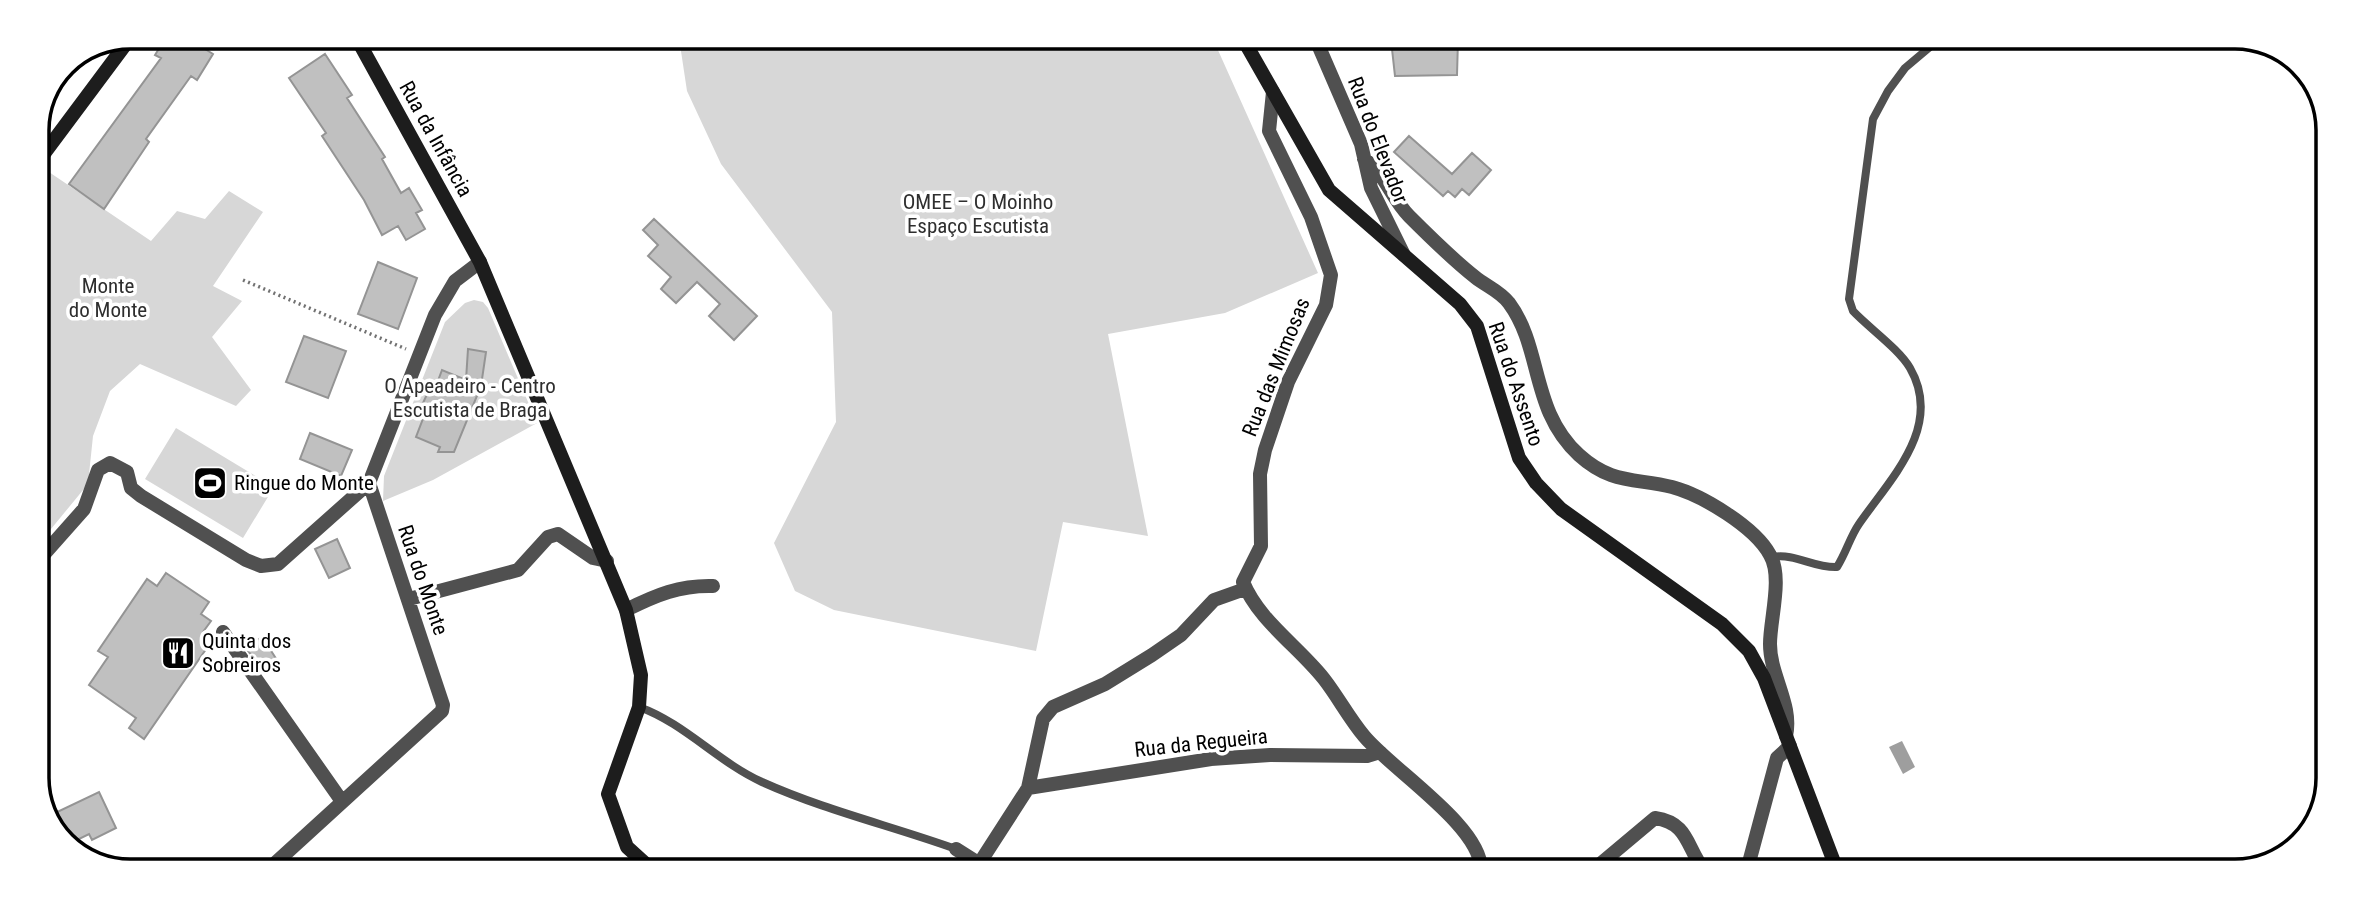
<svg xmlns="http://www.w3.org/2000/svg" width="2365" height="908" font-family="'Roboto Condensed',sans-serif">
  <style>
    .green { fill: #d7d7d7 }
    .water { fill: #9e9e9e }
    .building { fill: #c0c0c0; stroke: #949494; stroke-width: 2 }
    .lines { fill: none; stroke-linecap: round; stroke-linejoin: round }
    .path { stroke: #727272; stroke-width: 3.5; stroke-dasharray: 2 3.5; stroke-linecap: butt }
    .lane { stroke: #505050; stroke-width: 8 }
    .street { stroke: #505050; stroke-width: 14 }
    .secondary { stroke: #1d1d1d; stroke-width: 14 }
    .labels { text-anchor: middle; dominant-baseline: central; stroke-width: 7; stroke-linejoin: round; paint-order: stroke }
    .street-label { font-size: 21px; fill: #000; stroke: #fff }
    .park-label { font-size: 21px; fill: #2e2e2e; stroke: #fff }
    .poi-label { font-size: 21px; fill: #000; stroke: #fff; text-anchor: start }
    .rim { fill: none; stroke: #000; stroke-width: 3.5 }
  </style>
  <rect width="100%" height="100%" fill="#fff"/>
  <path class="green" d="M679,38L1213,39L1318,273L1225,313L1108,334L1148,536L1063,522L1036,651L834,610L795,591L774,543L836,422L832,312L721,164L687,91Z
    M46,170L151,241L177,211L205,219L229,191L263,212L213,286L242,301L212,337L251,390L236,406L140,364L110,391L93,436L88,484L37,546V181Z
    M474,300L483,302L488,308L537,423L433,480L383,501L384,476L445,322L465,303Z
    M176,428L274,487L243,538L145,479Z"/>
  <path class="water" d="M1902,741L1915,767L1903,774L1889,747Z"/>
  <path class="building" d="M166,37H201L197,44L213,54L197,80L191,76L146,139L149,142L104,209L69,184L161,58L155,55Z
    M1391,40H1458L1457,75L1395,76Z
    M325,54L352,95L347,98L385,157L382,159L401,193L409,188L422,210L416,213L425,229L406,240L398,226L382,235L364,200L322,136L326,133L289,78Z
    M1409,136L1452,174L1472,153L1491,170L1469,195L1462,189L1455,197L1448,191L1443,196L1394,152Z
    M654,219L757,316L734,340L709,316L720,304L697,282L676,303L661,289L671,277L648,256L658,245L643,230Z
    M378,262L417,278L398,329L358,314Z
    M304,336L346,351L328,398L286,382Z
    M468,349L486,352L481,386L454,452H438L440,447L416,437L424,416L418,414L428,392L433,394L442,370L466,380Z
    M310,433L352,450L341,476L300,459Z
    M337,539L350,568L329,578L315,549Z
    M166,573L209,602L201,614L211,621L203,632L213,639L144,739L129,728L136,718L89,685L108,657L98,651L147,579L157,586Z
    M262,637L277,660L262,670L246,648Z
    M99,792L116,828L92,840L89,834L69,844L53,814Z"/>
  <g class="lines">
    <path class="path" d="M243,280L406,349"/>
    <path class="lane" d="M1772,557C1796,553 1813,568 1837,567C1846,553 1850,537 1859,524C1890,479 1944,427 1910,368C1899,349 1869,328 1853,311L1849,299L1873,119L1888,91L1905,68L1937,41
      M639,707C684,723 718,762 762,782C824,810 892,826 956,849"/>
    <path class="street" d="M1316,40L1361,144L1371,188L1404,255
      M1273,92L1269,131L1311,217L1331,275L1326,305L1288,382L1265,450L1260,474L1261,546L1243,582C1259,621 1298,646 1324,679C1338,697 1349,718 1364,736C1391,769 1481,826 1481,869
      M1364,159C1385,173 1391,198 1409,216C1430,237 1452,259 1475,277C1486,286 1500,291 1509,303C1543,349 1530,410 1579,455C1611,484 1634,478 1672,487C1702,495 1755,527 1770,555C1783,577 1770,619 1770,644C1770,676 1793,704 1786,736
      M37,562L84,509L98,470L110,463L127,472L131,488L141,496L246,560L261,566L278,564L369,483
      M409,599L518,570L548,537L558,534L593,558L607,561
      M626,610C656,595 680,585 713,586
      M223,632L341,800
      M1028,788L1211,759L1270,755L1367,756L1380,752
      M956,849L986,868
      M979,864L1028,788L1043,719L1053,707L1105,684L1152,655L1181,635L1214,600L1245,589
      M271,867L442,711L443,705L369,483L435,315L455,281L480,262
      M1593,870L1655,818C1689,823 1686,847 1704,870
      M1747,870L1777,758L1790,746"/>
    <path class="secondary" d="M356,37L480,262L626,610L641,675L639,707L608,794L627,847L649,867
      M1243,39L1329,190L1460,304L1477,326L1519,458L1536,483L1561,509L1722,624L1749,651L1764,678L1837,870
      M37,163L131,37"/>
  </g>
  <defs>
    <g id="stadium-square" transform="scale(1.75)"><rect x="-9" y="-9" width="18" height="18" rx="4" fill="#000" stroke="#fff"/><path d="M0-5a6.5 5 0 1 0 0 10a6.5 5 0 1 0 0-10ZM-3.5-1.8h7v3.6h-7Z" fill="#fff"/></g>
    <g id="restaurant-square" transform="scale(1.75)"><rect x="-9" y="-9" width="18" height="18" rx="4" fill="#000" stroke="#fff"/><path d="M-5-6h1v4h1v-4h1v4h1v-4h1v5L-1.5 .5V6h-2V.5L-5-1ZM5-6V6H3V1.5H1.5Q1.5-4 5-6Z" fill="#fff"/></g>
  </defs>
  <g fill-rule="evenodd">
    <use href="#stadium-square" x="210" y="483"/>
    <use href="#restaurant-square" x="178" y="653"/>
  </g>
  <g class="labels">
    <g class="street-label">
      <text transform="translate(436 139) rotate(61)">Rua da Infância</text>
      <text transform="translate(1378 140) rotate(69)">Rua do Elevador</text>
      <text transform="translate(1276 367) rotate(-68)">Rua das Mimosas</text>
      <text transform="translate(1516 384) rotate(71)">Rua do Assento</text>
      <text transform="translate(423 580) rotate(71)">Rua do Monte</text>
      <text transform="translate(1201 743) rotate(-6)">Rua da Regueira</text>
    </g>
    <g class="park-label">
      <text x="978" y="202">OMEE – O Moinho<tspan x="978" dy="24">Espaço Escutista</tspan></text>
      <text x="108" y="286">Monte<tspan x="108" dy="24">do Monte</tspan></text>
      <text x="470" y="386">O Apeadeiro - Centro<tspan x="470" dy="24">Escutista de Braga</tspan></text>
    </g>
    <g class="poi-label">
      <text x="234" y="483">Ringue do Monte</text>
      <text x="202" y="641">Quinta dos<tspan x="202" dy="24">Sobreiros</tspan></text>
    </g>
  </g>
  <path d="M0 0H2365V908H0ZM130 49H2235A81 81 0 0 1 2316 130V778A81 81 0 0 1 2235 859H130A81 81 0 0 1 49 778V130A81 81 0 0 1 130 49Z" fill="#fff" fill-rule="evenodd"/>
  <path class="rim" d="M130 49H2235A81 81 0 0 1 2316 130V778A81 81 0 0 1 2235 859H130A81 81 0 0 1 49 778V130A81 81 0 0 1 130 49Z"/>
</svg>
